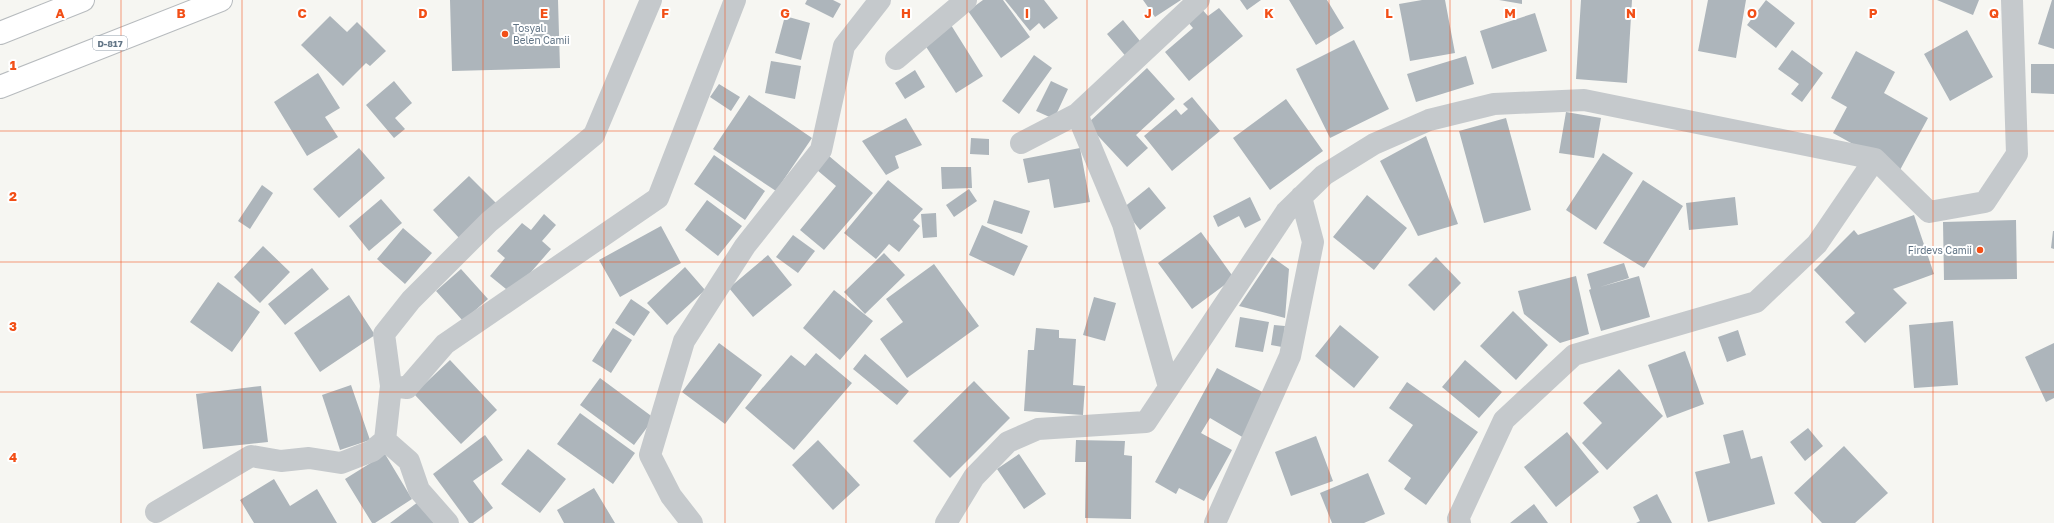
<svg xmlns="http://www.w3.org/2000/svg" width="2054" height="523" font-family="'Golos Text',sans-serif">
  <style>
    .building { fill: #adb5bb }
    .lines { fill: none; stroke-linecap: round; stroke-linejoin: round }
    .highway-casing { stroke: #b7bbbe; stroke-width: 24 }
    .minor { stroke: #c5c9cc; stroke-width: 22 }
    .highway { stroke: #fff; stroke-width: 22 }
    .grid { fill: none; stroke: #f24f17; stroke-width: 1; stroke-opacity: 0.55 }
    .poi-dot { fill: #f24f17; stroke: #fff; stroke-width: 1.5 }
    .labels { text-anchor: middle; dominant-baseline: central; stroke-width: 4; stroke-linejoin: round; paint-order: stroke }
    .shield { fill: #fff; stroke: #919eaa; stroke-width: 1 }
    .shield-label { font-size: 9px; font-weight: bold; fill: #627586 }
    .poi-label { font-size: 10px; fill: #627586; stroke: #fff; text-anchor: start }
    .grid-label { font-size: 13px; text-anchor: middle; font-weight: bold; fill: #f24f17; stroke: #fff; stroke-width: 4; stroke-linejoin: round; paint-order: stroke }
  </style>
  <rect width="100%" height="100%" fill="#f6f6f2"/>
  <path class="building" d="M450,0H558L560,68L452,71Z
    M807,0H833L841,4L833,18L805,4Z
    M983,0H1003L1030,37L1001,58L968,11Z
    M1005,0H1044L1058,18L1044,29L1039,23L1030,31Z
    M1143,0H1181L1155,17Z
    M1240,0H1261L1247,10Z
    M1289,0H1327L1344,28L1316,45Z
    M1422,0H1445L1455,53L1410,61L1399,4Z
    M1499,0H1522V4Z
    M1581,0H1632L1627,83L1576,79Z
    M1708,0H1746L1736,58L1698,51Z
    M1766,0L1795,23L1776,48L1747,25Z
    M1937,0H1979L1973,15Z
    M2052,0H2054V49L2038,44Z
    M1200,7L1208,16L1219,8L1243,36L1189,81L1165,52L1193,28L1186,20Z
    M1535,13L1547,51L1492,69L1480,31Z
    M330,16L347,32L357,22L386,51L370,66L366,63L343,86L301,45Z
    M785,16L810,23L801,60L775,53Z
    M1123,20L1144,46L1128,59L1107,34Z
    M951,25L983,76L956,93L923,42Z
    M1967,30L1993,77L1950,101L1924,54Z
    M1354,40L1389,109L1330,138L1296,69Z
    M1792,50L1823,73L1802,102L1791,94L1799,84L1778,69Z
    M1856,51L1895,72L1884,93L1928,118L1900,170L1833,133L1847,107L1831,98Z
    M1034,55L1052,68L1019,114L1002,101Z
    M1466,56L1474,84L1416,102L1407,74Z
    M771,61L801,66L795,99L765,93Z
    M2031,64H2054V94L2031,93Z
    M1147,68L1175,99L1136,135L1148,148L1127,167L1087,124Z
    M915,70L925,87L905,99L895,83Z
    M318,73L340,108L325,117L338,137L307,156L274,102Z
    M394,81L412,103L395,118L405,129L394,138L366,105Z
    M1051,81L1068,89L1054,119L1036,111Z
    M719,84L740,97L731,111L710,97Z
    M749,95L812,138L776,191L713,149Z
    M1192,97L1220,131L1172,171L1144,136L1176,109L1181,115L1188,109L1183,104Z
    M1286,99L1323,151L1270,190L1233,138Z
    M1566,112L1601,118L1594,158L1559,153Z
    M906,118L922,145L895,156L899,168L886,175L862,141Z
    M1506,118L1531,210L1484,223L1459,131Z
    M1426,136L1458,224L1418,236L1380,161Z
    M971,138L989,139V155L970,154Z
    M359,148L385,178L339,218L313,189Z
    M1080,148L1090,202L1054,208L1049,179L1028,183L1023,159Z
    M1603,153L1633,173L1596,230L1566,210Z
    M714,155L765,191L745,220L694,184Z
    M829,156L873,193L824,250L800,230L836,186L817,170Z
    M941,167H971L972,188L942,189Z
    M469,176L497,204L460,239L433,210Z
    M888,180L923,209L913,220L920,226L899,252L889,244L876,259L844,233Z
    M1643,180L1683,206L1644,268L1603,243Z
    M262,185L273,193L250,229L238,221Z
    M1149,187L1166,208L1140,230L1123,208Z
    M969,189L977,201L954,217L946,205Z
    M1367,195L1407,228L1374,270L1333,237Z
    M1250,197L1261,220L1245,228L1239,216L1218,227L1213,216Z
    M1735,197L1738,225L1689,230L1686,203Z
    M381,199L402,223L369,251L349,226Z
    M707,200L742,226L718,256L685,230Z
    M994,200L1030,211L1022,234L987,223Z
    M936,213L937,237L923,238L921,214Z
    M544,214L556,225L542,241L551,249L512,294L490,276L505,258L497,251L522,223L531,230Z
    M1914,215L1934,274L1893,289L1907,303L1865,343L1845,322L1855,313L1814,270L1854,230L1858,235Z
    M2016,220L2017,279L1944,280L1943,222Z
    M982,225L1028,246L1014,276L969,255Z
    M661,226L681,263L620,297L599,260Z
    M403,228L432,253L405,284L377,259Z
    M2053,231H2054V249L2051,248Z
    M1201,232L1234,278L1192,309L1158,263Z
    M793,235L815,251L798,273L776,257Z
    M263,246L290,272L260,303L234,277Z
    M884,253L905,275L865,314L844,292Z
    M768,255L792,285L753,317L729,288Z
    M1272,257L1289,269L1285,318L1239,306Z
    M1436,257L1461,283L1434,311L1408,285Z
    M1624,263L1629,278L1600,287L1639,276L1650,317L1601,331L1589,290L1591,289L1587,274Z
    M934,264L979,326L907,378L880,339L903,322L886,299Z
    M685,267L705,290L667,325L647,303Z
    M312,268L329,289L285,325L268,304Z
    M461,269L488,299L463,321L436,291Z
    M1576,276L1589,334L1560,343L1524,314L1518,291Z
    M218,282L260,312L232,352L190,322Z
    M834,290L873,321L840,360L803,328Z
    M349,295L375,335L320,372L294,333Z
    M1094,297L1116,303L1105,341L1083,335Z
    M631,299L650,312L634,336L615,323Z
    M1513,311L1548,345L1516,380L1480,346Z
    M1240,317L1269,322L1263,352L1235,347Z
    M1953,321L1958,385L1914,388L1909,325Z
    M1274,325L1285,326L1282,347L1271,345Z
    M1340,325L1379,357L1354,388L1315,356Z
    M613,328L632,340L611,373L592,361Z
    M1036,328L1059,330V338L1076,339L1073,385L1085,386L1083,415L1024,411L1028,350H1034Z
    M1738,330L1746,355L1727,362L1718,337Z
    M719,343L762,375L725,424L682,392Z
    M2054,343V398L2046,402L2025,357Z
    M1685,351L1704,404L1667,418L1648,365Z
    M816,353L852,383L794,450L745,408L791,355L805,366Z
    M865,354L909,391L897,405L853,369Z
    M450,360L497,410L461,444L414,394Z
    M1465,360L1502,392L1479,418L1442,387Z
    M1217,368L1268,395L1244,438L1210,418L1201,433L1232,450L1204,501L1179,488L1176,494L1155,482Z
    M1619,369L1663,416L1607,470L1582,443L1602,423L1583,403Z
    M600,378L654,418L634,445L580,405Z
    M974,381L1010,418L950,478L913,441Z
    M1407,382L1478,432L1426,505L1404,489L1411,478L1388,461L1413,425L1389,408Z
    M351,385L370,440L340,450L322,395Z
    M261,386L268,442L203,449L196,394Z
    M580,413L635,453L613,484L557,444Z
    M1808,428L1823,446L1805,461L1790,442Z
    M1743,430L1751,459L1762,456L1775,504L1708,522L1695,472L1730,463L1723,435Z
    M1567,432L1599,472L1556,507L1524,467Z
    M485,435L503,460L473,481L493,508L473,523H469L433,474Z
    M1316,436L1333,481L1291,496L1275,452Z
    M818,440L860,485L833,510L792,465Z
    M1076,440L1125,441L1124,455L1132,456L1131,519L1085,518L1086,462H1075Z
    M1844,446L1888,493L1855,523H1822L1794,493Z
    M528,449L566,479L540,513L501,484Z
    M385,454L412,499L375,523H372L345,479Z
    M1019,454L1046,494L1024,509L997,469Z
    M1368,473L1385,514L1364,523H1332L1320,493Z
    M274,479L290,506L317,489L337,523H254L240,500Z
    M594,488L615,523H564L557,510Z
    M1657,494L1672,523H1636L1640,521L1633,507Z
    M418,502L434,523H390Z
    M1534,504L1548,523H1510Z"/>
  <g class="lines">
    <g class="highway-casing">
      <path id="highway" d="M0,33L83,0
        M0,87L221,0"/>
    </g>
    <path class="minor" d="M896,59L966,0
      M1077,114L1123,224L1169,387
      M1021,143L1077,114L1199,0
      M391,386L407,388L445,344L658,198L735,0
      M385,440L391,386L384,334L411,300L489,222L594,135L651,0
      M156,512L251,456L281,461L309,458L341,463L372,451L385,440L409,461L419,490L448,523
      M692,523L671,496L650,455L684,341L745,246L821,150L844,46L880,0
      M946,523L974,477L1008,442L1038,429L1146,422L1286,212L1324,175L1374,144L1429,120L1494,104L1584,100L1875,159L1929,212L1985,202L2017,154L2012,0
      M1215,523L1290,356L1313,242L1301,197
      M1460,523L1458,519L1504,420L1574,355L1756,302L1817,244L1875,159"/>
    <use href="#highway" class="highway"/>
  </g>
  <path class="grid" d="M121,0V523M242,0V523M362,0V523M483,0V523M604,0V523M725,0V523M846,0V523M967,0V523M1087,0V523M1208,0V523M1329,0V523M1450,0V523M1571,0V523M1692,0V523M1812,0V523M1933,0V523M0,131H2054M0,262H2054M0,392H2054"/>
  <g class="poi-dot">
    <circle cx="505" cy="34" r="4"/>
    <circle cx="1980" cy="250" r="4"/>
  </g>
  <g class="labels">
    <rect class="shield" x="93" y="36" width="34" height="14" rx="3"/>
    <g class="shield-label">
      <text x="110" y="43">D-817</text>
    </g>
    <g class="poi-label">
      <text x="513" y="28">Tosyalı<tspan x="513" dy="12">Belen Camii</tspan></text>
      <text x="1972" y="250" text-anchor="end">Firdevs Camii</text>
    </g>
  </g>
  <g class="grid-label">
    <text x="60" y="18">A</text>
    <text x="181" y="18">B</text>
    <text x="302" y="18">C</text>
    <text x="423" y="18">D</text>
    <text x="544" y="18">E</text>
    <text x="665" y="18">F</text>
    <text x="785" y="18">G</text>
    <text x="906" y="18">H</text>
    <text x="1027" y="18">I</text>
    <text x="1148" y="18">J</text>
    <text x="1269" y="18">K</text>
    <text x="1389" y="18">L</text>
    <text x="1510" y="18">M</text>
    <text x="1631" y="18">N</text>
    <text x="1752" y="18">O</text>
    <text x="1873" y="18">P</text>
    <text x="1994" y="18">Q</text>
    <text x="13" y="70">1</text>
    <text x="13" y="201">2</text>
    <text x="13" y="331">3</text>
    <text x="13" y="462">4</text>
  </g>
</svg>
